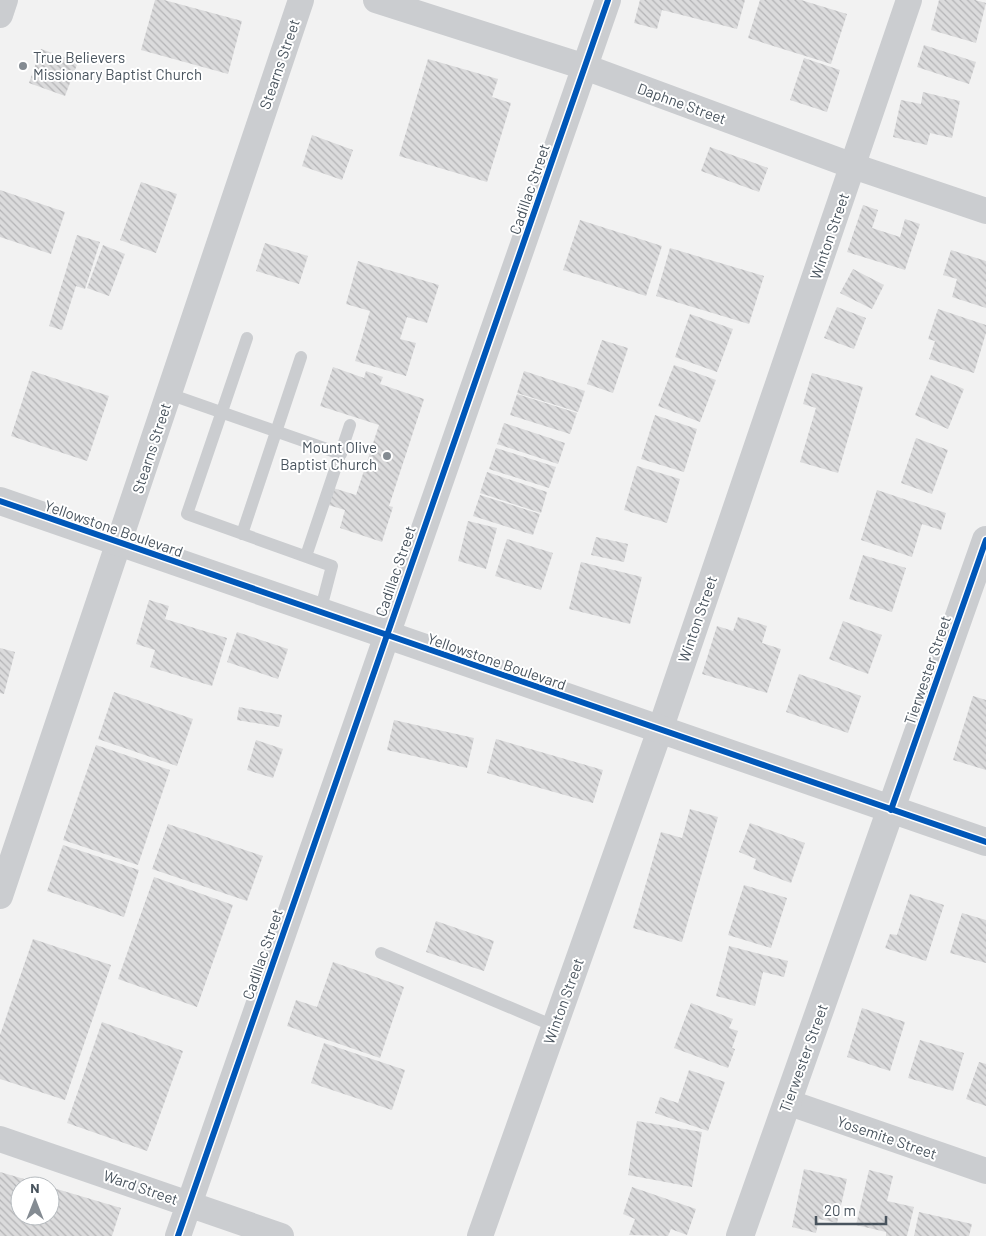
<svg xmlns="http://www.w3.org/2000/svg" width="986" height="1236" font-family="Barlow,sans-serif">
  <style>
    .building { fill: url(#building-back-hatch) }
    .lines { fill: none; stroke-linecap: round; stroke-linejoin: round }
    .service { stroke: #cbcdd0; stroke-width: 12 }
    .minor { stroke: #cbcdd0; stroke-width: 26 }
    .tertiary { stroke: #cbcdd0; stroke-width: 28 }
    .cycleway-casing { stroke: #fff; stroke-width: 9 }
    .cycleway { stroke: #0057b8; stroke-width: 6 }
    .poi-dot { fill: #848b92; stroke: #fff; stroke-width: 2 }
    .labels { text-anchor: middle; dominant-baseline: central; stroke-width: 4; stroke-linejoin: round; paint-order: stroke }
    .poi-label { font-size: 15px; fill: #49545e; stroke: #fff; text-anchor: start }
    .street-label { font-size: 15px; fill: #49545e; stroke: #fff }
  </style>
  <defs>
    <pattern id="building-back-hatch" width="6" height="6" patternUnits="userSpaceOnUse" patternTransform="scale(1.25)"><rect width="6" height="6" fill="#dbdbdc"/><path d="M-1 5l2 2M0 0l6 6M5-1l2 2" fill="none" stroke="#b4b4b6"/></pattern>
  </defs>
  <rect width="100%" height="100%" fill="#f2f2f2"/>
  <path class="building" d="M155,0H164L242,21L228,74L141,50Z
    M640,0H745L737,29L662,10L657,29L634,23Z
    M760,0H801L847,14L831,64L748,38Z
    M939,0H975L986,3L976,43L931,30Z
    M924,45L976,62L969,84L917,67Z
    M41,49L78,62L65,96L29,83Z
    M804,58L840,70L827,112L790,100Z
    M428,59L498,79L492,97L511,103L487,182L399,156Z
    M923,92L960,101L952,138L930,133L927,145L893,137L901,100L921,104Z
    M312,135L353,150L342,180L302,166Z
    M710,147L768,168L759,192L701,171Z
    M141,182L177,194L156,253L120,240Z
    M0,190L65,212L51,254L0,237Z
    M863,205L878,210L872,228L900,237L905,219L920,224L905,270L847,252Z
    M580,220L662,246L646,296L563,270Z
    M77,235L100,242L85,289L76,286L62,330L49,326Z
    M265,243L308,256L299,284L256,271Z
    M103,245L125,254L109,296L87,288Z
    M670,248L764,276L749,324L656,296Z
    M951,250L986,261V308L952,297L957,279L943,275Z
    M358,261L439,285L427,323L407,317L400,339L416,343L406,376L355,361L370,311L346,304Z
    M853,269L884,285L872,309L840,293Z
    M837,307L866,318L854,349L824,338Z
    M938,309L986,325V333L974,373L929,359L935,341L928,339Z
    M690,314L733,329L717,372L675,357Z
    M602,340L628,348L613,393L587,384Z
    M674,365L716,380L700,422L658,406Z
    M333,367L364,378L366,371L383,377L380,384L424,399L389,506L393,507L382,542L340,528L345,510L325,504L330,487L356,495L379,425L320,406Z
    M32,371L109,396L87,461L11,436Z
    M524,371L585,391L578,412L517,393Z
    M812,373L863,387L838,473L800,462L816,408L803,404Z
    M931,375L964,389L948,429L915,415Z
    M517,394L577,413L570,434L510,415Z
    M655,415L697,429L684,472L641,459Z
    M504,423L565,443L558,464L497,444Z
    M916,438L948,450L932,494L901,483Z
    M496,448L556,467L549,488L489,469Z
    M637,466L680,479L667,523L624,510Z
    M487,472L547,492L541,513L480,493Z
    M877,490L946,513L941,530L922,524L912,557L861,540Z
    M480,495L540,514L533,535L473,516Z
    M468,521L497,528L486,569L458,561Z
    M596,537L628,544L624,562L591,555Z
    M507,539L553,553L541,590L495,576Z
    M863,555L906,568L892,612L849,599Z
    M581,562L642,577L630,624L569,609Z
    M149,600L169,606L165,619L227,638L212,686L150,667L155,650L136,644Z
    M738,617L767,626L762,643L781,649L767,693L702,674L717,626L733,631Z
    M843,621L882,635L868,674L829,659Z
    M237,632L288,649L278,679L227,662Z
    M0,648L15,652L4,694L0,693Z
    M799,674L861,696L848,733L786,712Z
    M114,692L193,719L177,766L98,739Z
    M973,696L986,700V770L953,760Z
    M239,707L282,715L279,727L237,720Z
    M394,720L474,738L467,768L387,750Z
    M496,739L603,770L593,803L487,773Z
    M256,740L283,749L273,778L247,770Z
    M96,745L170,770L138,865L63,840Z
    M690,809L718,817L682,942L633,928L661,832L682,838Z
    M750,823L805,843L791,883L753,869L756,859L739,852Z
    M168,824L263,856L247,901L152,869Z
    M63,845L139,870L124,917L47,891Z
    M154,877L233,905L197,1007L118,979Z
    M744,885L787,898L771,948L728,935Z
    M910,894L944,905L926,961L885,948L890,934L897,935Z
    M962,913L986,920V963L950,953Z
    M436,921L494,941L484,971L426,952Z
    M33,939L111,965L65,1100L0,1079V1035Z
    M729,946L788,961L784,977L763,972L755,1006L716,996Z
    M333,962L404,987L380,1058L287,1026L296,1000L317,1007Z
    M691,1003L733,1019L729,1028L738,1031L732,1048L735,1049L728,1068L674,1048Z
    M862,1008L905,1022L890,1071L847,1057Z
    M102,1022L183,1051L147,1151L67,1123Z
    M920,1040L964,1053L953,1091L908,1078Z
    M324,1043L405,1070L392,1110L311,1083Z
    M979,1062L986,1064V1106L966,1099Z
    M689,1070L725,1082L708,1131L655,1113L660,1097L678,1103Z
    M637,1121L702,1132L692,1187L628,1175Z
    M804,1169L847,1179L837,1223L819,1219L816,1233L792,1227Z
    M869,1170L893,1176L887,1201L914,1207L907,1236H886V1232L856,1225Z
    M0,1172L45,1185L20,1186V1216H50V1187L121,1208L112,1236H0Z
    M632,1187L696,1209L687,1235L671,1229L668,1236L629,1235L635,1219L623,1214Z
    M919,1212L972,1224L969,1236H914Z"/>
  <g class="lines">
    <path class="service" d="M247,338L187,514L332,566L320,612
      M169,394L341,454
      M242,534L301,357
      M306,556L350,425
      M381,953L554,1026"/>
    <path class="minor" d="M376,0L585,67L853,166L986,211
      M0,15L5,0
      M0,896L301,0
      M787,1102L986,1171
      M0,1139L281,1236
      M178,1236L608,0
      M480,1236L660,730L909,0"/>
    <path class="tertiary" d="M0,501L986,842
      M740,1236L986,540"/>
    <g class="cycleway-casing">
      <path id="cycleway" d="M0,501L986,842
        M891,810L986,540
        M178,1236L608,0"/>
    </g>
    <use href="#cycleway" class="cycleway"/>
  </g>
  <g class="poi-dot">
    <circle cx="23" cy="66" r="5"/>
    <circle cx="387" cy="456" r="5"/>
  </g>
  <g class="labels">
    <g class="poi-label">
      <text x="33" y="57">True Believers<tspan x="33" dy="17">Missionary Baptist Church</tspan></text>
      <text x="377" y="447" text-anchor="end">Mount Olive<tspan x="377" dy="17">Baptist Church</tspan></text>
    </g>
    <g class="street-label">
      <text transform="translate(279 64) rotate(-71)">Stearns Street</text>
      <text transform="translate(682 103) rotate(20)">Daphne Street</text>
      <text transform="translate(529 189) rotate(-71)">Cadillac Street</text>
      <text transform="translate(829 236) rotate(-71)">Winton Street</text>
      <text transform="translate(151 448) rotate(-72)">Stearns Street</text>
      <text transform="translate(114 528) rotate(19)">Yellowstone Boulevard</text>
      <text transform="translate(395 571) rotate(-71)">Cadillac Street</text>
      <text transform="translate(697 619) rotate(-71)">Winton Street</text>
      <text transform="translate(497 661) rotate(19)">Yellowstone Boulevard</text>
      <text transform="translate(927 670) rotate(-71)">Tierwester Street</text>
      <text transform="translate(262 954) rotate(-71)">Cadillac Street</text>
      <text transform="translate(563 1001) rotate(-70)">Winton Street</text>
      <text transform="translate(803 1058) rotate(-70)">Tierwester Street</text>
      <text transform="translate(887 1137) rotate(19)">Yosemite Street</text>
      <text transform="translate(141 1187) rotate(19)">Ward Street</text>
    </g>
  </g>
  <g transform="translate(35 1201)"><circle r="24" fill="#ffffff" stroke="#b6bbbf"/>
  <path d="M0-4L9 19L0 12L-9 19Z" fill="#848b92"/>
  <text y="-8" font-size="14" font-weight="bold" text-anchor="middle" fill="#49545e">N</text>
  </g>
  <path d="M816 1216v8h70v-8" fill="none" stroke="#49545e" stroke-width="2.5"/>
  <text x="824" y="1216" font-size="15" fill="#49545e" stroke="#ffffff" stroke-width="4" paint-order="stroke">20 m</text>
</svg>
